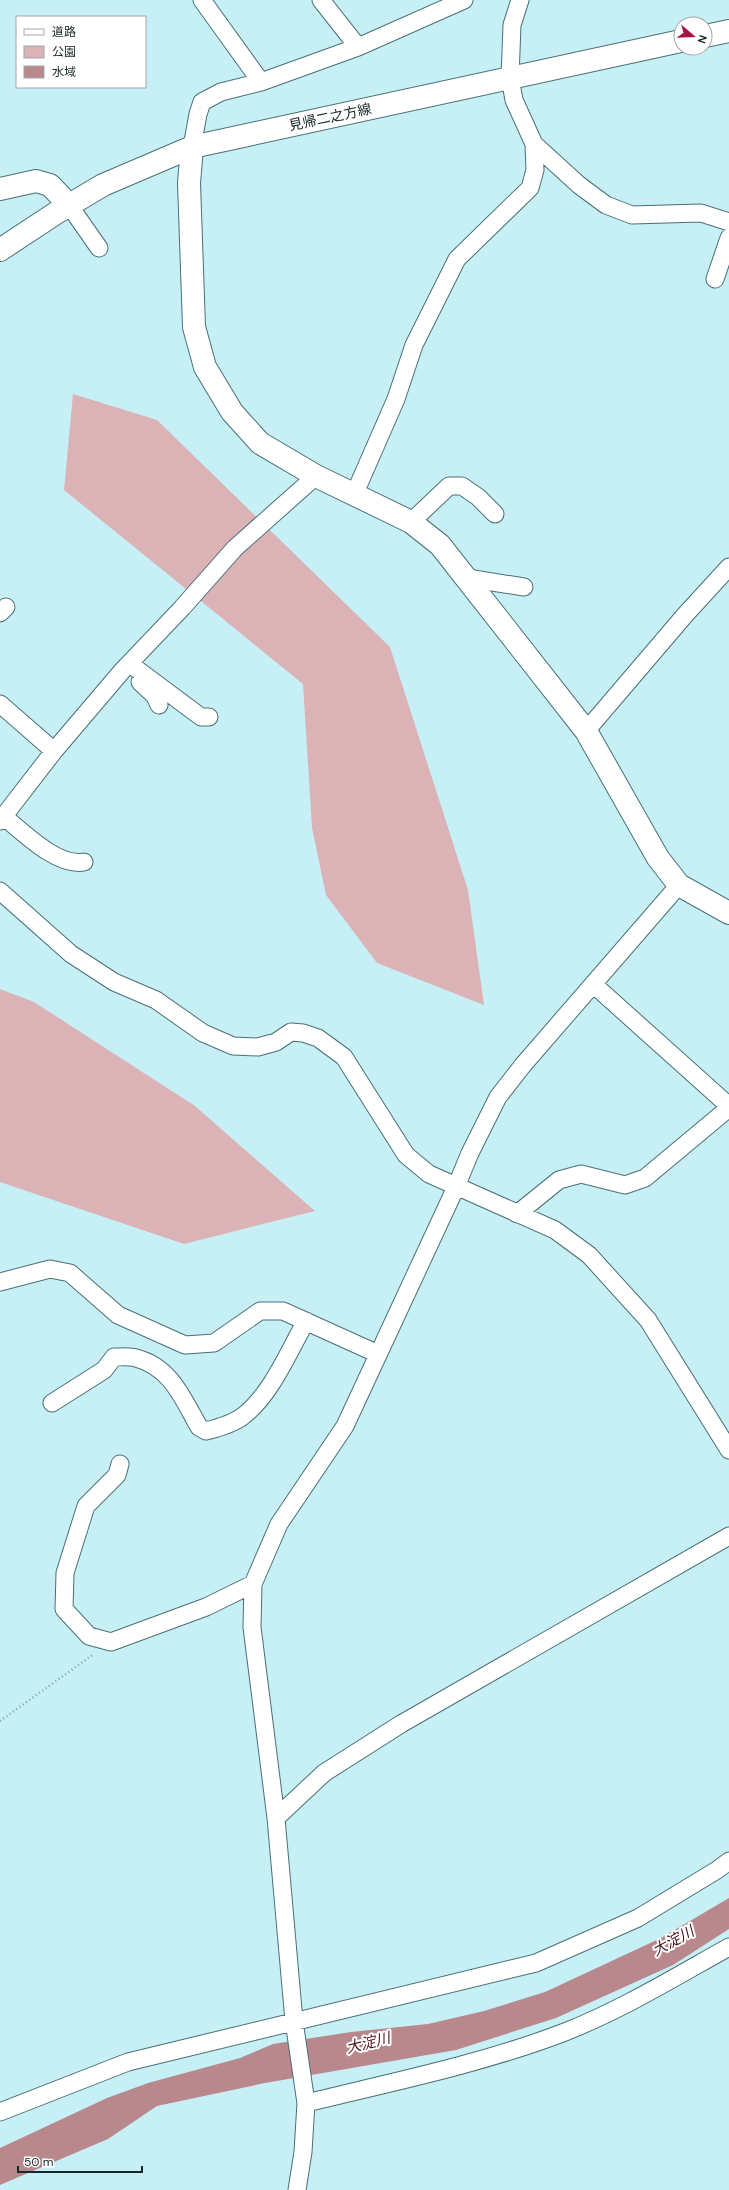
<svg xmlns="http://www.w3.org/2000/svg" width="729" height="2190" font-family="'DM Sans','Noto Sans JP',sans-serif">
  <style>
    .green { fill: #dbb3b6 }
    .water { fill: #b9888d }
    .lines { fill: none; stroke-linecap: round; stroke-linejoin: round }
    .street-casing { stroke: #497074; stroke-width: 19 }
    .secondary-casing { stroke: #497074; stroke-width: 24 }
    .path { stroke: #82a2a6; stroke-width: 2.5; stroke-dasharray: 1 3; stroke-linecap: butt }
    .street { stroke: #fff; stroke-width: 17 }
    .secondary { stroke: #fff; stroke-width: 22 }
    .labels { text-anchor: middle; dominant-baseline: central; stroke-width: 4; stroke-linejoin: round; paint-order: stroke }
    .street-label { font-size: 14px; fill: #162628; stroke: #fff }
    .water-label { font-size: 15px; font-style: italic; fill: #4e111f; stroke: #fff }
  </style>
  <rect width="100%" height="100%" fill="#c6f0f5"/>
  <path class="green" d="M73,394L157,420L390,647L468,890L484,1005L377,963L326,895L312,828L303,684L64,490Z
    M0,989L34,1002L195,1106L315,1211L184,1244L0,1182Z"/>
  <path class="water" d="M729,1898V1929L673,1965L556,2018L456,2050L265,2083L157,2106L108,2139L0,2185V2148L107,2098L148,2083L240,2058L273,2044L351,2032L428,2024L484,2011L545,1992L661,1938Z"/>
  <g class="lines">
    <g class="street-casing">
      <path id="street" d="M202,0L261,82
        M321,0L358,47
        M534,144L579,185L606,205L632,215L701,213L729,222
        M192,147L198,114L202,102L221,92L261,82L358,47L464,0
        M69,205L99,248
        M715,279L729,238
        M354,495L396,399L414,345L457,259L530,188L535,170L534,144L514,100L510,78L512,25L520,0
        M411,522L449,486H462L478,497L495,514
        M467,578L524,587
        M0,613L6,607
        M130,664L201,717H209
        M140,682L155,696L159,705
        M0,704L54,751
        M586,731L685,615L729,567
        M3,816C23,832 57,867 84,862
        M0,821L54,751L122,671L182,608L235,548L316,476
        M0,891L71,954L114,982L156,1000L203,1033L233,1046L258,1047L276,1042L291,1032L303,1033L318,1038L344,1057L406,1155L429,1174L555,1230L589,1255L648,1320L729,1450
        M593,984L729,1106
        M517,1214L559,1180L581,1174L625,1185L645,1178L729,1108
        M0,1282L50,1269L70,1273L118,1315L185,1345L214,1343L260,1311H283L378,1354
        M52,1403L104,1370L114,1357C121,1357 130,1356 136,1358C171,1367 183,1399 199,1427L206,1431C218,1428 233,1424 243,1416C271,1395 289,1351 306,1321
        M120,1464L117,1475L86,1506L65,1573L64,1609L89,1636L111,1642L206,1607L253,1584
        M276,1818L324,1773L401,1724L729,1536
        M306,2103C393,2082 481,2064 565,2032C623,2009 675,1977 729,1947
        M0,2112L128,2062L536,1963L638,1918L717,1870L729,1861
        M297,2190L303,2152L306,2103L294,2021L276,1818L252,1627L253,1584L279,1524L345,1426L456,1187L470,1153L498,1097L523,1065L679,885"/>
    </g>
    <g class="secondary-casing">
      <path id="secondary" d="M705,36L729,31
        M192,147L189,183L194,327L205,367L232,412L260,443L316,476L411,522L440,545L586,731L658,858L679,885L729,913
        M0,189L36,181L50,185L69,205
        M0,250L56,213L103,185L192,147L681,41"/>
    </g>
    <path class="path" d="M0,1721L94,1654"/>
    <use href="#street" class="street"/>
    <use href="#secondary" class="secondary"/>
  </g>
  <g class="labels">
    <g class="street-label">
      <text transform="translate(330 117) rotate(-12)">見帰二之方線</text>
    </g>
    <g class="water-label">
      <text transform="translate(673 1941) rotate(-29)">大淀川</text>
      <text transform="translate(368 2043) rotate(-14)">大淀川</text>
    </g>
  </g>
  <rect x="16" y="16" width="130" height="72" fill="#ffffff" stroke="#a2a8a9"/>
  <rect x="24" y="29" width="20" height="6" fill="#ffffff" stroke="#a2a8a9"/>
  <text x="52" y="36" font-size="12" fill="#162628">道路</text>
  <rect x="24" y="46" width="20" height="12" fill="#dbb3b6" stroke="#a2a8a9"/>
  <text x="52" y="56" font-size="12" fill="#162628">公園</text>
  <rect x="24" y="66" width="20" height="12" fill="#b9888d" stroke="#a2a8a9"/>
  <text x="52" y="76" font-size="12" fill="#162628">水域</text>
  <g transform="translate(693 36) rotate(109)"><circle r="19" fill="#ffffff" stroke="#a2a8a9"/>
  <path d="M0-3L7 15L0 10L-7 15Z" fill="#a81240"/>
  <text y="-6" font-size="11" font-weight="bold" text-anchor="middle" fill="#162628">N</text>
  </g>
  <path d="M18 2166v6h124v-6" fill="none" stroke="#162628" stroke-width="2"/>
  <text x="24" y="2166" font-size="12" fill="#162628" stroke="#ffffff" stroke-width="3" paint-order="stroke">50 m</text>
</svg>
